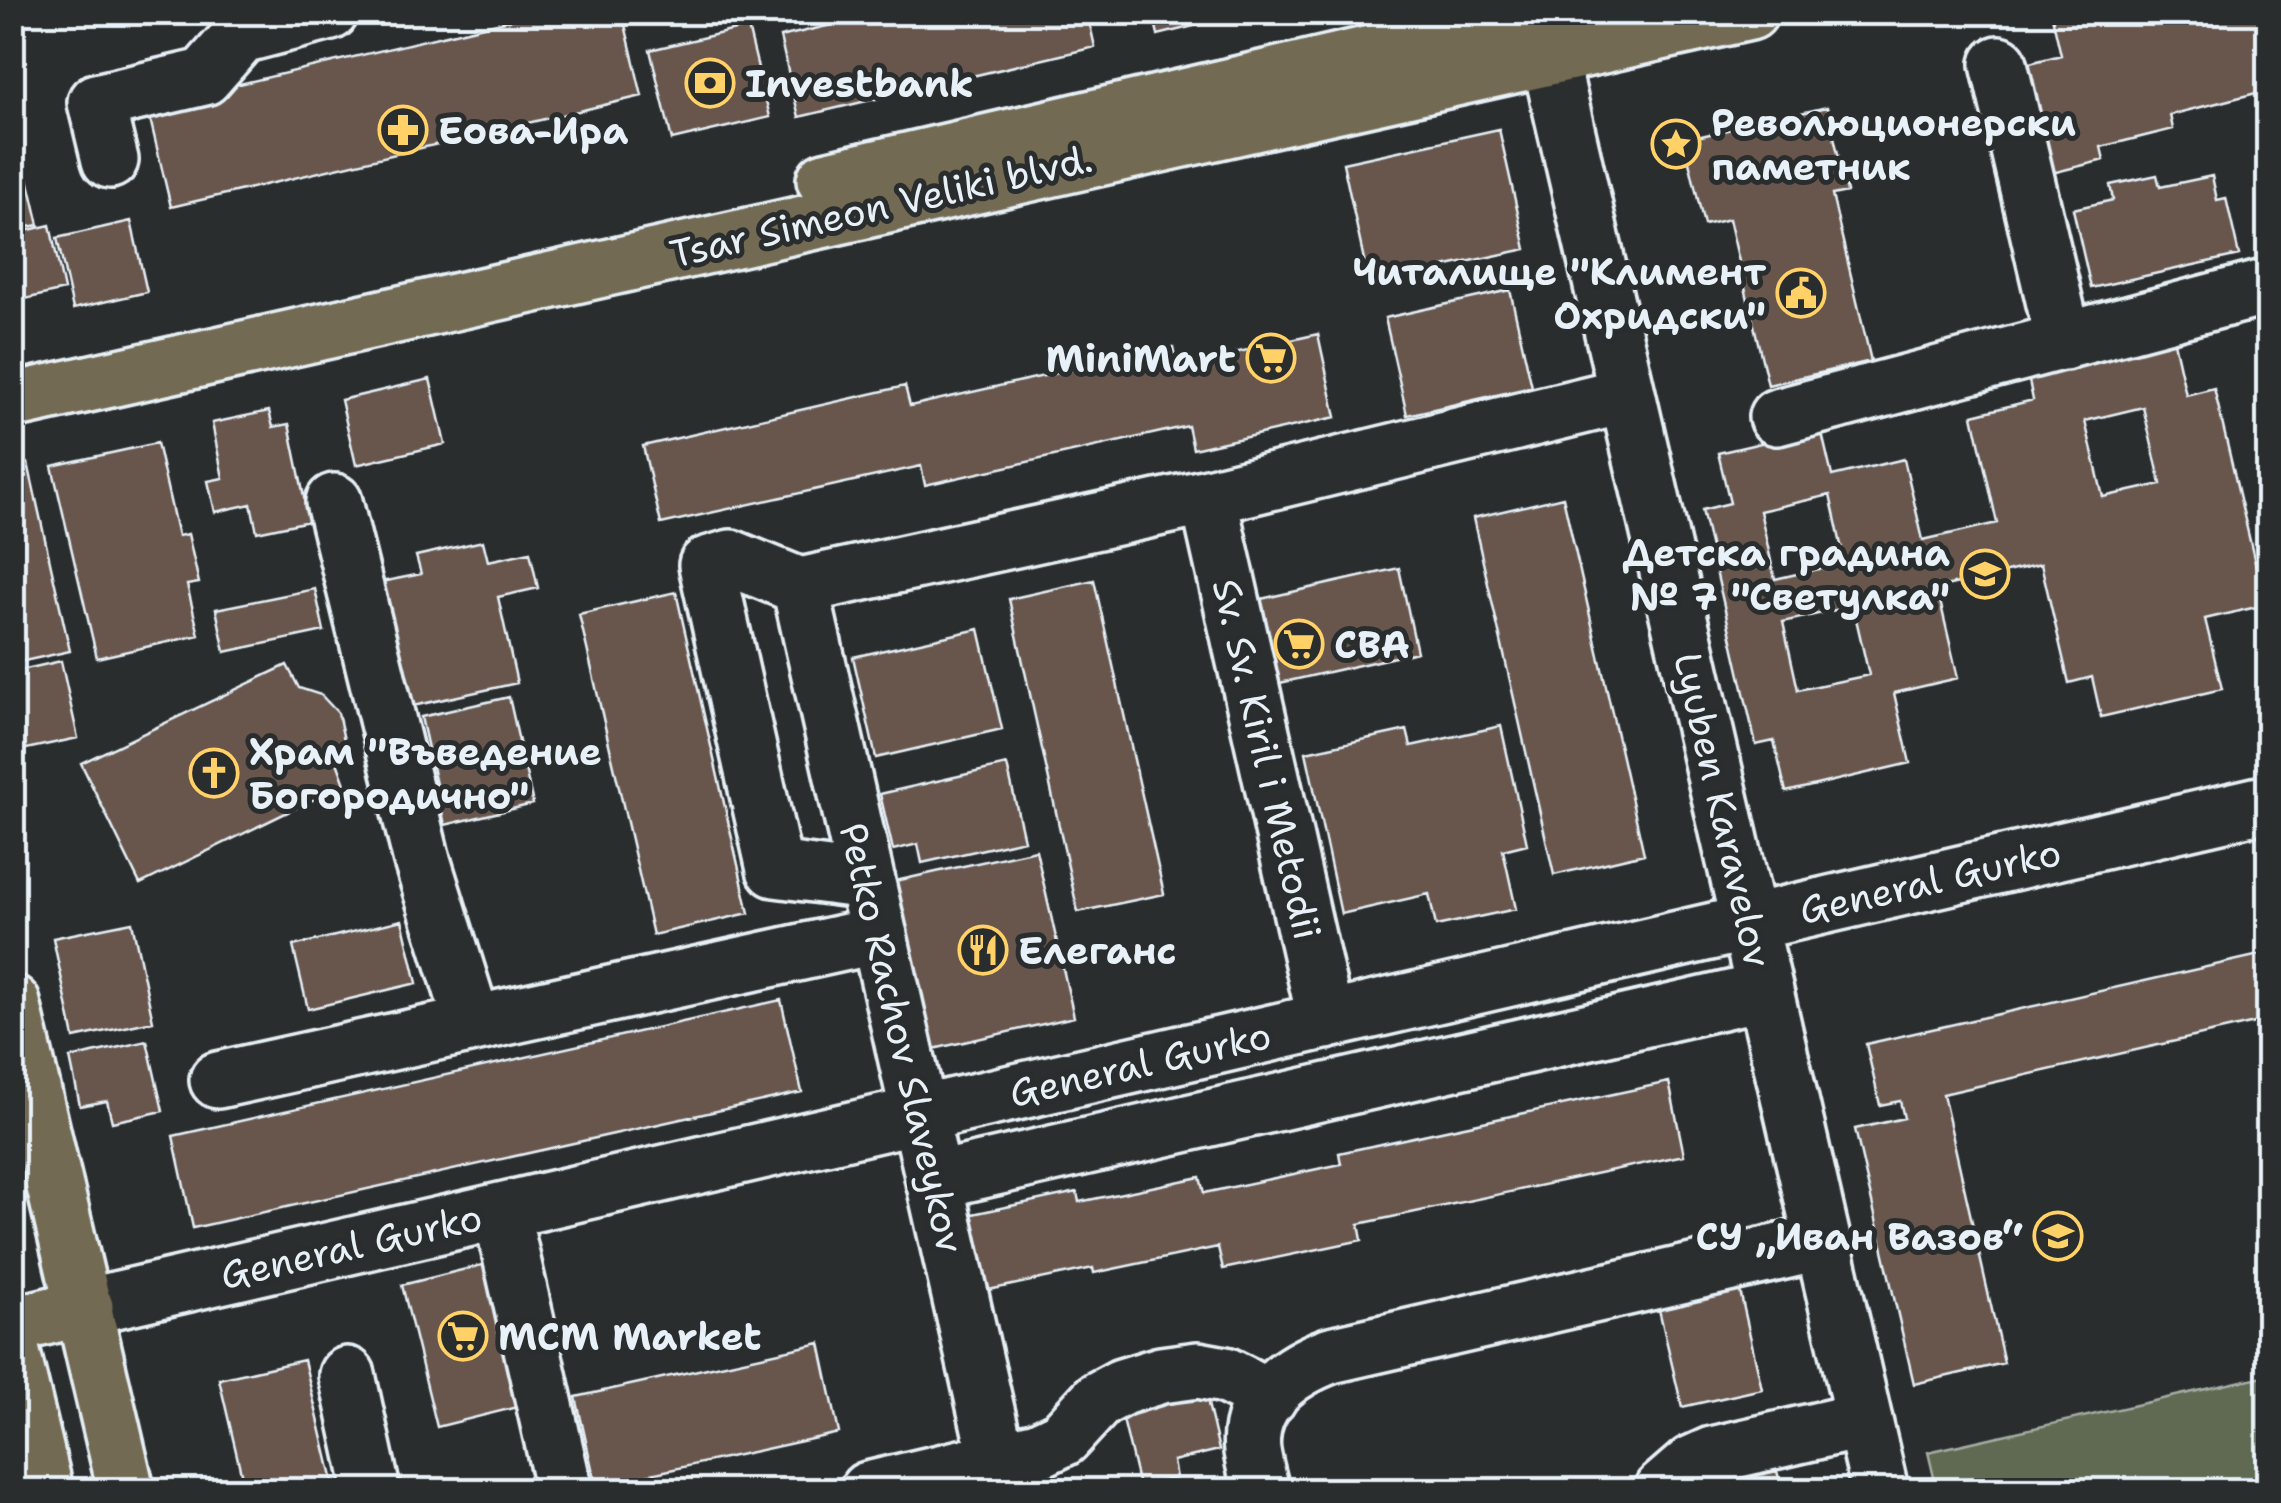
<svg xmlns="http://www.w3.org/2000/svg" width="2281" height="1503" font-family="'Shantell Sans',sans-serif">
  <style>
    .green { fill: #606b52; stroke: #a4aea5; stroke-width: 2.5 }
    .building { fill: #67574e; stroke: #e8f1f8; stroke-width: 2.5; fill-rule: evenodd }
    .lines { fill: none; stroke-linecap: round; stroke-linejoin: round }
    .minor-casing { stroke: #e8f1f8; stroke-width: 62 }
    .major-casing { stroke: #e8f1f8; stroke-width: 62 }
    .minor { stroke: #2a2d2e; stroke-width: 55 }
    .major { stroke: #736b52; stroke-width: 55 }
    .labels { text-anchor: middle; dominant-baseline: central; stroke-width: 10; stroke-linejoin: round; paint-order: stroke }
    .poi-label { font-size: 38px; font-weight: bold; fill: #e8f1f8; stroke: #2a2d2e; text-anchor: start }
    .street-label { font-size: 38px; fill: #e8f1f8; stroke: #2a2d2e }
  </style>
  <rect width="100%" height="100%" fill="#2a2d2e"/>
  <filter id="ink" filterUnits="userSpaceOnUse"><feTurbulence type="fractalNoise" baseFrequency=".01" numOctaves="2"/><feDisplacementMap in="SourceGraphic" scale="20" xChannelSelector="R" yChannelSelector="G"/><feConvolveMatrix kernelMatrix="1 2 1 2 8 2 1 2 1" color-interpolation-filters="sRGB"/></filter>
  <g filter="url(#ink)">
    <path class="green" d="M2268,1375V1490H1937L1928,1452Z"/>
    <path class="building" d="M543,12H622L642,96L171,207L147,106Z
      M887,12H1087L1095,47L799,117L780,37Z
      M1153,12H1250L1158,35Z
      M2051,12H2268V90L2170,115L2173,129L2101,147L2104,160L2052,173L2026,64L2061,55Z
      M748,27L770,117L672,140L650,50Z
      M1827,107L1847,192L1832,195L1871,361L1768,385L1729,219L1704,225L1684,140Z
      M12,111L39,225L12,230Z
      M1499,129L1526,249L1369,283L1343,163Z
      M2157,175L2160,187L2212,176L2217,200L2226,198L2239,255L2091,288L2073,209L2113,200L2110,185Z
      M131,221L147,292L73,309L57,238Z
      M50,225L64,290L12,302V234Z
      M1510,290L1532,387L1407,415L1385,318Z
      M1318,334L1336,417L1193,449L1188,426L925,485L921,466L661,524L643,446L905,386L910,406L1173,347L1177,366Z
      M2174,342L2186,395L2214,388L2265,605L2205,619L2222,689L2101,717L2092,677L2069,683L2041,564L1937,588L1958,678L1894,693L1910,763L1786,792L1774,741L1756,745L1702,510L1730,503L1718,453L1821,429L1832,476L1904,459L1923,540L1997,523L1973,415L2033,400L2028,376ZM2143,407L2161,484L2103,497L2085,421ZM1830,495L1845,563L1775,579L1760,511ZM1853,606L1869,675L1798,690L1783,622Z
      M430,379L445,444L356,465L341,400Z
      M269,411L273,427L289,424L309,521L257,532L251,504L215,512L208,481L223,478L212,423Z
      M157,443L178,536L188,534L199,583L187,585L199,635L97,658L52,466Z
      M28,463L70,651L15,663L12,467Z
      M1563,497L1644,854L1554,875L1473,518Z
      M483,541L488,561L530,552L538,588L498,597L517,683L404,708L376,583L421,574L416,556Z
      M1399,568L1417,652L1280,683L1261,599Z
      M1094,580L1164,894L1078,912L1009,599Z
      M315,589L324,631L225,652L216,609Z
      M676,592L749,913L653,935L579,614Z
      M979,629L1002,729L876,758L853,657Z
      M61,661L78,738L12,752V672Z
      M287,665L299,688L321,695L338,713L344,740L337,762L345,784L140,884L81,763Z
      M509,697L533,804L445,825L421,717Z
      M1501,726L1527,844L1503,850L1516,909L1436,926L1429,894L1341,914L1306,752L1407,730L1411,746Z
      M1007,765L1024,840L922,863L918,844L893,850L880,794Z
      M1036,850L1074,1017L929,1050L891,882Z
      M402,920L417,983L308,1009L293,946Z
      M132,922L153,1021L74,1038L53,938Z
      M2268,953V1020L1943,1094L2004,1363L1914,1384L1855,1129L1904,1118L1900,1101L1880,1105L1866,1044Z
      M781,1000L802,1092L193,1228L173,1136Z
      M147,1041L163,1111L112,1122L107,1101L80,1106L70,1058Z
      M1669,1082L1684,1155L1359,1224L1362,1240L1223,1269L1218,1247L1094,1273L1093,1268L979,1292L963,1216L1077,1192L1079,1202L1200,1177L1204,1193L1341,1164L1339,1153Z
      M494,1262L529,1404L437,1427L402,1285Z
      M1738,1282L1762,1389L1682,1407L1657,1301Z
      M820,1343L839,1433L596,1486L576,1397Z
      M304,1360L335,1490H245L219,1379Z
      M1205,1391L1219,1450L1173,1461L1176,1478L1139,1486L1121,1411Z
      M1777,1471L1782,1490H1693Z"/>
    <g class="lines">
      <g class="minor-casing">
        <path id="minor" d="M1539,12L1880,1490
          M1999,64L2064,342
          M110,160L96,102L204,77L241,35L330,12
          M1777,417L2268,287
          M1208,497L1326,1021
          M334,502L421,857L473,1024
          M800,586L1004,1490
          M867,881L775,869L707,565L731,558L800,586L1208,497L1627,395
          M218,1080L879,935
          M934,1181L1765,991
          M501,1211L564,1490
          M85,1307L2268,803
          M347,1375L372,1490
          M868,1490L1038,1450L1063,1438L1098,1400L1122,1387L1161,1375L1198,1370L1225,1375L1269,1397
          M1261,1490C1258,1478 1254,1464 1252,1451C1246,1400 1290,1370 1331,1355L1823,1242
          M1662,1490L1692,1464L1712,1455L1864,1420"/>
      </g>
      <g class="major-casing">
        <path id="major" d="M825,180L1552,12
          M12,401L1750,12
          M12,1003L126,1490
          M12,1325L85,1307
          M12,1353L45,1490"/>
      </g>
      <use href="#minor" class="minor"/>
      <use href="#major" class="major"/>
    </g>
  </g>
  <defs>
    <g id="bank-ring" transform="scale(2.5)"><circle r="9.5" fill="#2a2d2e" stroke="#ffd166" stroke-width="1.5"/><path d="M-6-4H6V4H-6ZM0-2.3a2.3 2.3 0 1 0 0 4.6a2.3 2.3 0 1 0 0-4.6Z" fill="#ffd166"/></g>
    <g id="pharmacy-ring" transform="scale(2.5)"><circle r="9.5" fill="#2a2d2e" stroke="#ffd166" stroke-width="1.5"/><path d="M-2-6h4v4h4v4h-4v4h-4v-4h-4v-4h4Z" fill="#ffd166"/></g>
    <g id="sight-ring" transform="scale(2.5)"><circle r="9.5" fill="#2a2d2e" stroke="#ffd166" stroke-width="1.5"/><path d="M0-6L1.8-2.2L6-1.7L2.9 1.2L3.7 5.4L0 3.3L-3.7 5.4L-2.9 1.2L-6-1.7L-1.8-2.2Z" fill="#ffd166"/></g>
    <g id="civic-ring" transform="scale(2.5)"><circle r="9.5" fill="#2a2d2e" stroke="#ffd166" stroke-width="1.5"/><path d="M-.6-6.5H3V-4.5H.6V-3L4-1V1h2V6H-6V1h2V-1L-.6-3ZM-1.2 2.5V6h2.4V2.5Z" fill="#ffd166"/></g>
    <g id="supermarket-ring" transform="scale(2.5)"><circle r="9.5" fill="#2a2d2e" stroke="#ffd166" stroke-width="1.5"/><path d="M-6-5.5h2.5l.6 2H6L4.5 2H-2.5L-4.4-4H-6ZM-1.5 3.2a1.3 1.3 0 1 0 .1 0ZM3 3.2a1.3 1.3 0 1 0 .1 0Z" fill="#ffd166"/></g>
    <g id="school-ring" transform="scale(2.5)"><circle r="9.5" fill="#2a2d2e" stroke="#ffd166" stroke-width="1.5"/><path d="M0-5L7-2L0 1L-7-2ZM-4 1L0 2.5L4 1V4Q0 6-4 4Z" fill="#ffd166"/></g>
    <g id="church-ring" transform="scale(2.5)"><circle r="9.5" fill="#2a2d2e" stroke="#ffd166" stroke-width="1.5"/><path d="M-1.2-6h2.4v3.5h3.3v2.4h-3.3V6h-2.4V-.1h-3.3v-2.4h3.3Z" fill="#ffd166"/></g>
    <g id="restaurant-ring" transform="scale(2.5)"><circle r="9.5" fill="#2a2d2e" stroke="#ffd166" stroke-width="1.5"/><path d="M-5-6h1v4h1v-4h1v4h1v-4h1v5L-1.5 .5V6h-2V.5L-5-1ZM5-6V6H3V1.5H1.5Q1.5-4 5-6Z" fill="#ffd166"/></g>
  </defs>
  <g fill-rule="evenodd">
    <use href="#bank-ring" x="710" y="83"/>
    <use href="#pharmacy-ring" x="403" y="130"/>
    <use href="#sight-ring" x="1676" y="144"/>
    <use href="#civic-ring" x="1801" y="293"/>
    <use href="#supermarket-ring" x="1271" y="358"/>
    <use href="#school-ring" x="1985" y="574"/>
    <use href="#supermarket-ring" x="1299" y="644"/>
    <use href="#church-ring" x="214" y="773"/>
    <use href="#restaurant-ring" x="983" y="950"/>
    <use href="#school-ring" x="2058" y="1236"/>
    <use href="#supermarket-ring" x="463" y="1336"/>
  </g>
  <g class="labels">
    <g class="poi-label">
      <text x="745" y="83">Investbank</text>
      <text x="1711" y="122">Революционерски<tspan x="1711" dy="44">паметник</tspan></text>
      <text x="438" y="130">Еова-Ира</text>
      <text x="1766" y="271" text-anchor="end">Читалище "Климент<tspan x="1766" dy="44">Охридски"</tspan></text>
      <text x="1236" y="358" text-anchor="end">MiniMart</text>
      <text x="1950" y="552" text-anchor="end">Детска градина<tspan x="1950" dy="44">№ 7 "Светулка"</tspan></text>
      <text x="1334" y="644">CBA</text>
      <text x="249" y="751">Храм "Въведение<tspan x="249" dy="44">Богородично"</tspan></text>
      <text x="1018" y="950">Елеганс</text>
      <text x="2023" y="1236" text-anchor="end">СУ „Иван Вазов“</text>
      <text x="498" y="1336">MCM Market</text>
    </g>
    <g class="street-label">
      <text transform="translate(881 206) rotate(-13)">Tsar Simeon Veliki blvd.</text>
      <text transform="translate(1267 759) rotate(77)">Sv. Sv. Kiril i Metodii</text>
      <text transform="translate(1723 810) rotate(77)">Lyuben Karavelov</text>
      <text transform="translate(1930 881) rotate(-13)">General Gurko</text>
      <text transform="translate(902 1038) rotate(77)">Petko Rachov Slaveykov</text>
      <text transform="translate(1140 1064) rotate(-13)">General Gurko</text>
      <text transform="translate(351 1246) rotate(-13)">General Gurko</text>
    </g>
  </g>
  <rect width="2281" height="1503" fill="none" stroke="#2a2d2e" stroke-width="50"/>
  <rect x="25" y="25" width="2231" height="1453" fill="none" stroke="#e8f1f8" stroke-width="4" filter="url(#ink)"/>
</svg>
